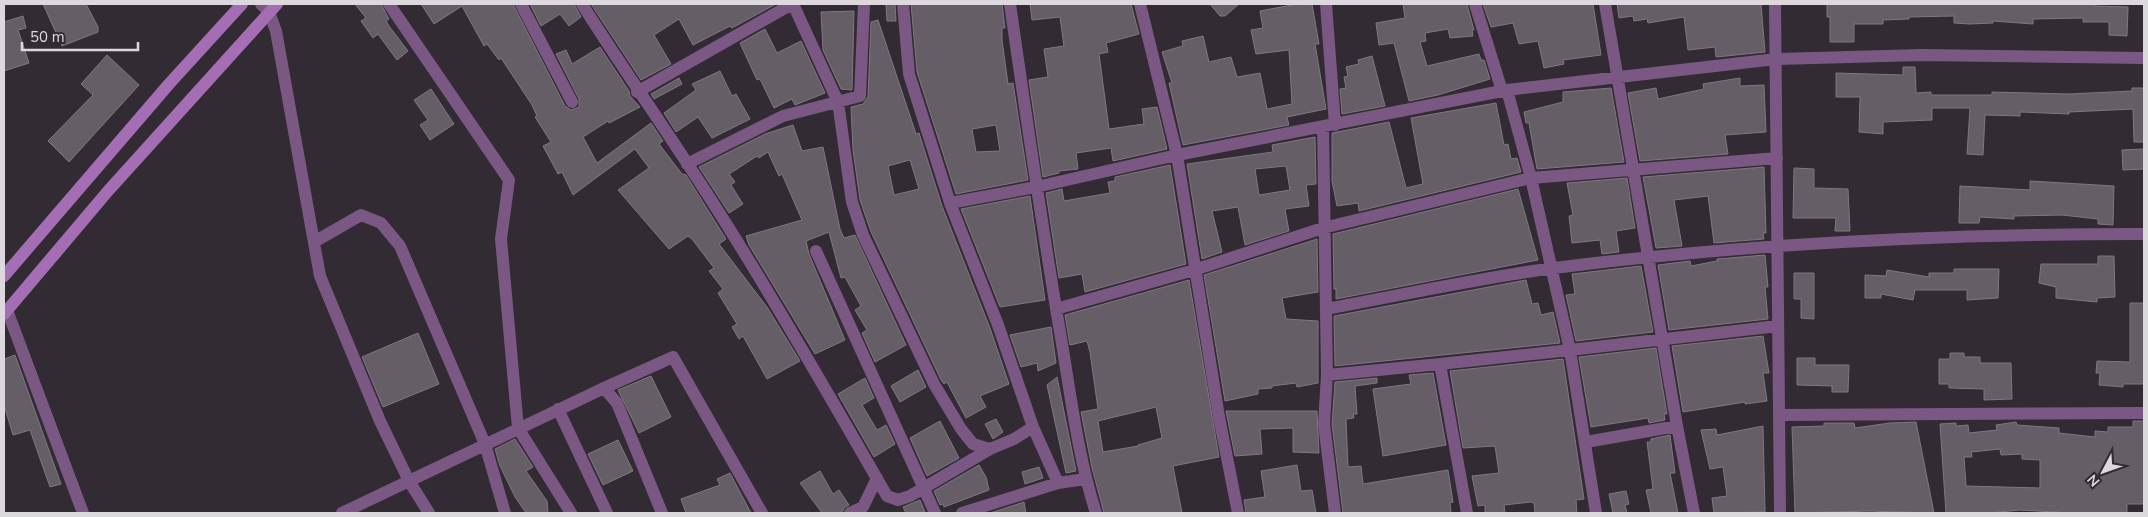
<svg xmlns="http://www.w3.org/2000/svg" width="2148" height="517" font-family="'Nunito Sans',sans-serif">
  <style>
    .building { fill: #655e67; stroke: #7f7781; fill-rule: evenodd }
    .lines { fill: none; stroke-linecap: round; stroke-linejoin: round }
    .minor { stroke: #7a5883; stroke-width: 12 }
    .secondary { stroke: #a56db3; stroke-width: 12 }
  </style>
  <rect width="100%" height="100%" fill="#322b33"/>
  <path class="building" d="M43,4H86L98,27V32L62,46Z
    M355,4H381L389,19L386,21L389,26L408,51L397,60L378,34L373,38L361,21L366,18Z
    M421,4H513L565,106L571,110L579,107V99L556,54L566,50L572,64L600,47L629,91L630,96L640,107L609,123L608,121L583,137L597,163L651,123L663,141L659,144L682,174L686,175L726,239L719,244L767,307L800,361L767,379L743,336L739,339L732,327L737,324L718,293L723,289L709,271L714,268L692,239L688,236L669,249L618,190L649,168L635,149L573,195L562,172L558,174L543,146L551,142L535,117L537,116L532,105L501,58L499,60L487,44L484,46L462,6L434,24Z
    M530,4H574L581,17L569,26L560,14L541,26Z
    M591,4H776L732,28L730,26L693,45L679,19L654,35L671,64L641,80Z
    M886,4H895L896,21H887Z
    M911,4H1002L1005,28H1002V40L1008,84L1013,83L1028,180L956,194L917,72ZM996,125L1000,151L976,152L972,129Z
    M1030,4H1131L1139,34L1106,43L1108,52L1099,54L1109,129L1144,124L1142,109L1157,107L1167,149L1113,161L1111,148L1076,153L1078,169L1059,171V173L1043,177L1029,80L1048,77L1044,49L1064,46L1060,17L1032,20Z
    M1210,4H1239L1225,16H1220Z
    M1297,4H1312L1319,44H1315L1326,109L1287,117L1289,125L1183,145L1169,83H1172L1162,52L1183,46L1182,41L1203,36L1209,62L1231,57L1237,77L1260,73L1267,109L1292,104L1289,50L1256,54L1251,30L1263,28L1260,11Z
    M1403,4H1467L1474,30H1472L1473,36L1450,38L1448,29L1425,33L1426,41L1420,42L1427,66L1479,54L1481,60H1484L1490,79L1438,95L1409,101L1394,43L1379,45L1376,23L1405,18Z
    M1483,4H1593L1601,55L1563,60L1564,64L1544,68L1538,41L1519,44L1513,23L1491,27Z
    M1617,4H1761L1765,52L1716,57L1715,47L1688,50L1684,17L1648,23L1647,19L1634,21L1633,16L1619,18Z
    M1827,4H2095V6L2128,7L2127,36L2109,35V22H2083V18L2033,19V24L1993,21V23L1970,24L1954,23V16L1909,17V19L1883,20V24H1854V42H1830V17H1827Z
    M854,11L852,90L841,89L823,50L821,12Z
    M23,16L26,28L18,30L29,63L4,71V22Z
    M878,20L916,134L919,133L942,206L990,328L1009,384L980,396L986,407L966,418L947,382L944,384L941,380L871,232L860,200L853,150L851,107L863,104L868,97L871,22ZM910,160L919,189L894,195L888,166Z
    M765,29L777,53L801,41L825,93L795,105L792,99L774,108L760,79L757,80L740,43Z
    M107,55L139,85L69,162L48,141L93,95L81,84Z
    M1372,56L1385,106L1342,114L1340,89L1346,88L1344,77L1348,76L1346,67L1359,64L1358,60Z
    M1903,67H1915L1916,93L1931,92V95H1992V92L2069,94L2132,91V88H2144V142H2134L2133,109L2069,112V114L2020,112V116L1985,115L1983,155L1967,154L1970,108H1932V120L1883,122V134L1859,132L1860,97H1836V73L1903,75Z
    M720,71L732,96L736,94L750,119L712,138L698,117L676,132L664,113L696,90L692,84Z
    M679,78L682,84L654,99L651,94Z
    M1740,78V86L1764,85L1766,132L1725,135L1728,154L1640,161L1628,93L1656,88L1658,99L1704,89L1703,84Z
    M1611,88L1624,162L1537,169L1529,123H1526L1524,112L1563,102V92Z
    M431,89L454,124L430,140L420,125L428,120L414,100Z
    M1496,103L1504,145L1508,144L1511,159L1517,158L1521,172L1359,211L1358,203L1337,206L1332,181V133L1389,122L1406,188L1423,184L1411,118Z
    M793,125L802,151L823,147L840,229L844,238L855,235L906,345L875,362L862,333L867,330L855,310L861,306L845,277L841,278L829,232L806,241L809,254L845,340L815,354L749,245L746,236L802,220L782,174L779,176L768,152L759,158L757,156L729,174L735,182L731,185L743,204L729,213L699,167L765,134Z
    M1315,137L1316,184L1306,185L1309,206L1285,209L1289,231L1245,245L1238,207L1212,211L1222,252L1202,259L1187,164L1273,152L1272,145ZM1286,166L1290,190L1259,195L1255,169Z
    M2144,149V169L2123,170L2122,150Z
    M1170,165L1186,264L1085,292L1082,274L1059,278L1046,193L1062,189L1064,201L1110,193L1108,182L1115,181V177Z
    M1764,167L1766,233H1763L1764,239L1714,243L1708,196L1674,200L1682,246L1656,248L1643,177Z
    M1794,168L1814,169V188L1848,189L1850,231H1835L1836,218H1793Z
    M1627,178L1635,228L1616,231L1619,252L1602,254L1600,240L1572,243L1569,216L1573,215L1567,183Z
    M2030,181L2114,186L2113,225L2098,224V219L2062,215L2014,216V219L1980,217L1979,223H1959L1960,186L2030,190Z
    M1518,189L1538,260L1336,299V289H1334L1333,234Z
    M1030,196L1045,300L1000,307L961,209Z
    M1317,239L1318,292L1282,298L1286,319L1318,321V383L1297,387L1296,383L1272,386V388L1258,389V394L1225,401L1204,275Z
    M1765,255L1768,287H1765L1768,319L1669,330L1658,265L1690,261L1691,266L1717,261V259Z
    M2098,256H2114L2115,297L2097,298V302L2056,298V287L2039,283L2041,264H2098Z
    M1641,266L1653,332L1576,341L1566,295L1575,294L1572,274Z
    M1954,269H1999L1998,298L1967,300V290H1915L1913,300L1881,294V298H1865V275L1886,276L1887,270L1929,277V273H1954Z
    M1794,273H1814V319L1801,318V299H1794Z
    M1189,280L1219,457L1173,466L1182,513H1104L1092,468L1081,412L1098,409L1090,352L1087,341L1070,345L1065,315ZM1156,407L1162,438L1138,445V446L1103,452L1098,421Z
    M1526,280L1532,304L1538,303L1541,315L1553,312L1560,343L1335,366L1334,316Z
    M2130,303H2144V384H2123V387L2099,385L2100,373H2096L2097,361L2130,362Z
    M1051,327L1056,363L1038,371L1037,363L1021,367L1010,335Z
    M418,333L439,384L383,407L362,357Z
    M1763,336L1769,373H1763L1767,401L1745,404V402L1683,412L1672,346Z
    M1656,348L1667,414H1664L1665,420L1649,423L1648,418L1591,427L1579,357Z
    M1950,353H1964V357H1980V363H2011L2012,399L1984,400V389L1949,388V384H1939V359H1950Z
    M15,355L61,484L50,487L30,430L13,435L4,405V359Z
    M1797,358H1815V365H1849L1848,392H1832V386L1797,385Z
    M1563,359L1584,499L1576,500L1577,513H1535L1534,503L1531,502L1504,505L1505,513H1485V505L1478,506L1472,476L1499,473L1495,446L1463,448L1450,371Z
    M918,370L926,387L900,402L891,386Z
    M1433,373L1446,445L1383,456L1373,389L1411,384L1409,375Z
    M651,376L671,417L639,433L618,390Z
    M1057,377L1076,471L1066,473L1047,385Z
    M865,378L874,398L862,405L877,430L886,425L895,444L874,457L838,394Z
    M1377,378V383L1355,386L1357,414H1353L1354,418L1346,419L1348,467L1361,466L1363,484L1448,470L1453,502L1450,503L1451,513H1343L1332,424L1335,382Z
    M1226,411H1317L1319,453L1293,452V428L1260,429L1262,454L1235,456Z
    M996,419L1003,432L993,439L985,424Z
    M940,421L959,458L927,476L910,438Z
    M2133,421H2144V504H2127V513H2071L2020,510L1989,513H1946L1940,424L1956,423V426L1968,425L1969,433L1997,430L1996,425L2016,422L2017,425L2059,428V433L2095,437V431L2108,432V427H2133ZM2000,449L2001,455L2022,454V459L2040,460V488L1966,486L1964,457H1972L1971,452Z
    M1916,422L1934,513L1869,511L1795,513L1792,427L1824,426V423H1854L1855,428L1890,423Z
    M1763,426L1765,512L1714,513L1712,498L1727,496L1723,467L1710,469L1701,430L1716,429L1717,435Z
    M1670,435L1675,473H1670L1678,513H1651L1646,490L1653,489L1647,442H1651V439Z
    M515,439L533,467L526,471L547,501L548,513H526L515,497L500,466L495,449Z
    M618,440L633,471L603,485L588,454Z
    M979,465L986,477L989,490L944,507L943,504L940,505L934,491Z
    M1297,465L1301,491L1312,490L1316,513H1246L1244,500L1265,497L1261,471Z
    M1039,467L1043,478L1025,484L1022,472Z
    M820,471L833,494L839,490L849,505L844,508L842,513H822L800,483Z
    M730,473L751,513H686L681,499L720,485L717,479Z
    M1626,491L1629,504L1625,505L1627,513H1613L1609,494Z
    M920,500L925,512L906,513L903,507Z
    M1024,502L1026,513H990Z"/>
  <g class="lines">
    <path class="minor" d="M261,4L269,12L276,31L320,276L380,421L409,481L429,513
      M389,4L509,180L501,239L518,428L571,513
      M521,4L572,102
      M582,4C628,77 679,148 725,222C782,312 834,404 887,496L898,500L910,496L990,449
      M793,4L838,102L852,202L863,235L934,384L961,429L973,444L990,449L1014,439L1033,427
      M903,4L909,74L950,203L998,325L1033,427L1058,483
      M1010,4C1026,116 1042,227 1061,338C1071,397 1078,457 1096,513
      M1326,4L1335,125
      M1475,4L1502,91
      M1605,4L1677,426L1694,513
      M1775,4L1780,513
      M1507,90L1776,59L1921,55L2144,58
      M637,92L792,4
      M1323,127L1327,375L1440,364
      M687,164L783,116L860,96L864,4
      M950,203L1036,187L1177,155L1140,4
      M314,242L361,215L381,223L400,246L485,444L505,513
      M816,251L935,513
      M1056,309L1194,270L1323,228L1531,178L1777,158
      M1326,309C1402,295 1478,278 1554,268C1749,243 1947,234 2144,234
      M7,310L83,513
      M1327,375L1324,424L1335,513
      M604,388L673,357L762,513
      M558,409L607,513
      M1781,415L2144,413
      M1586,442L1677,426
      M342,513L604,388L617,403L662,513
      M850,513L863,507L877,478
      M962,513L1058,483L1085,479
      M1238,513L1219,417L1177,155L1507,90L1531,178L1570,350L1440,364L1467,513
      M1596,513L1570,350L1778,326"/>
    <path class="secondary" d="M4,276L169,84L242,4
      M4,314L108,191L277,4"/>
  </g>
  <rect width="2148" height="517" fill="none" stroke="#dcd8dd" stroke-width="10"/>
  <g transform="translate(2103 472) rotate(229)" stroke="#322b33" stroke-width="4" paint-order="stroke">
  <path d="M0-4L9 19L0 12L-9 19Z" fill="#dcd8dd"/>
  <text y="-8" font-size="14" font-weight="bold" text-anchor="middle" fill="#dcd8dd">N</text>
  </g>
  <path d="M22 42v8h116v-8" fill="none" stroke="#dcd8dd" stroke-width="2.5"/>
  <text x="30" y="42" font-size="15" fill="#dcd8dd" stroke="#322b33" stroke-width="4" paint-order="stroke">50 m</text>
</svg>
